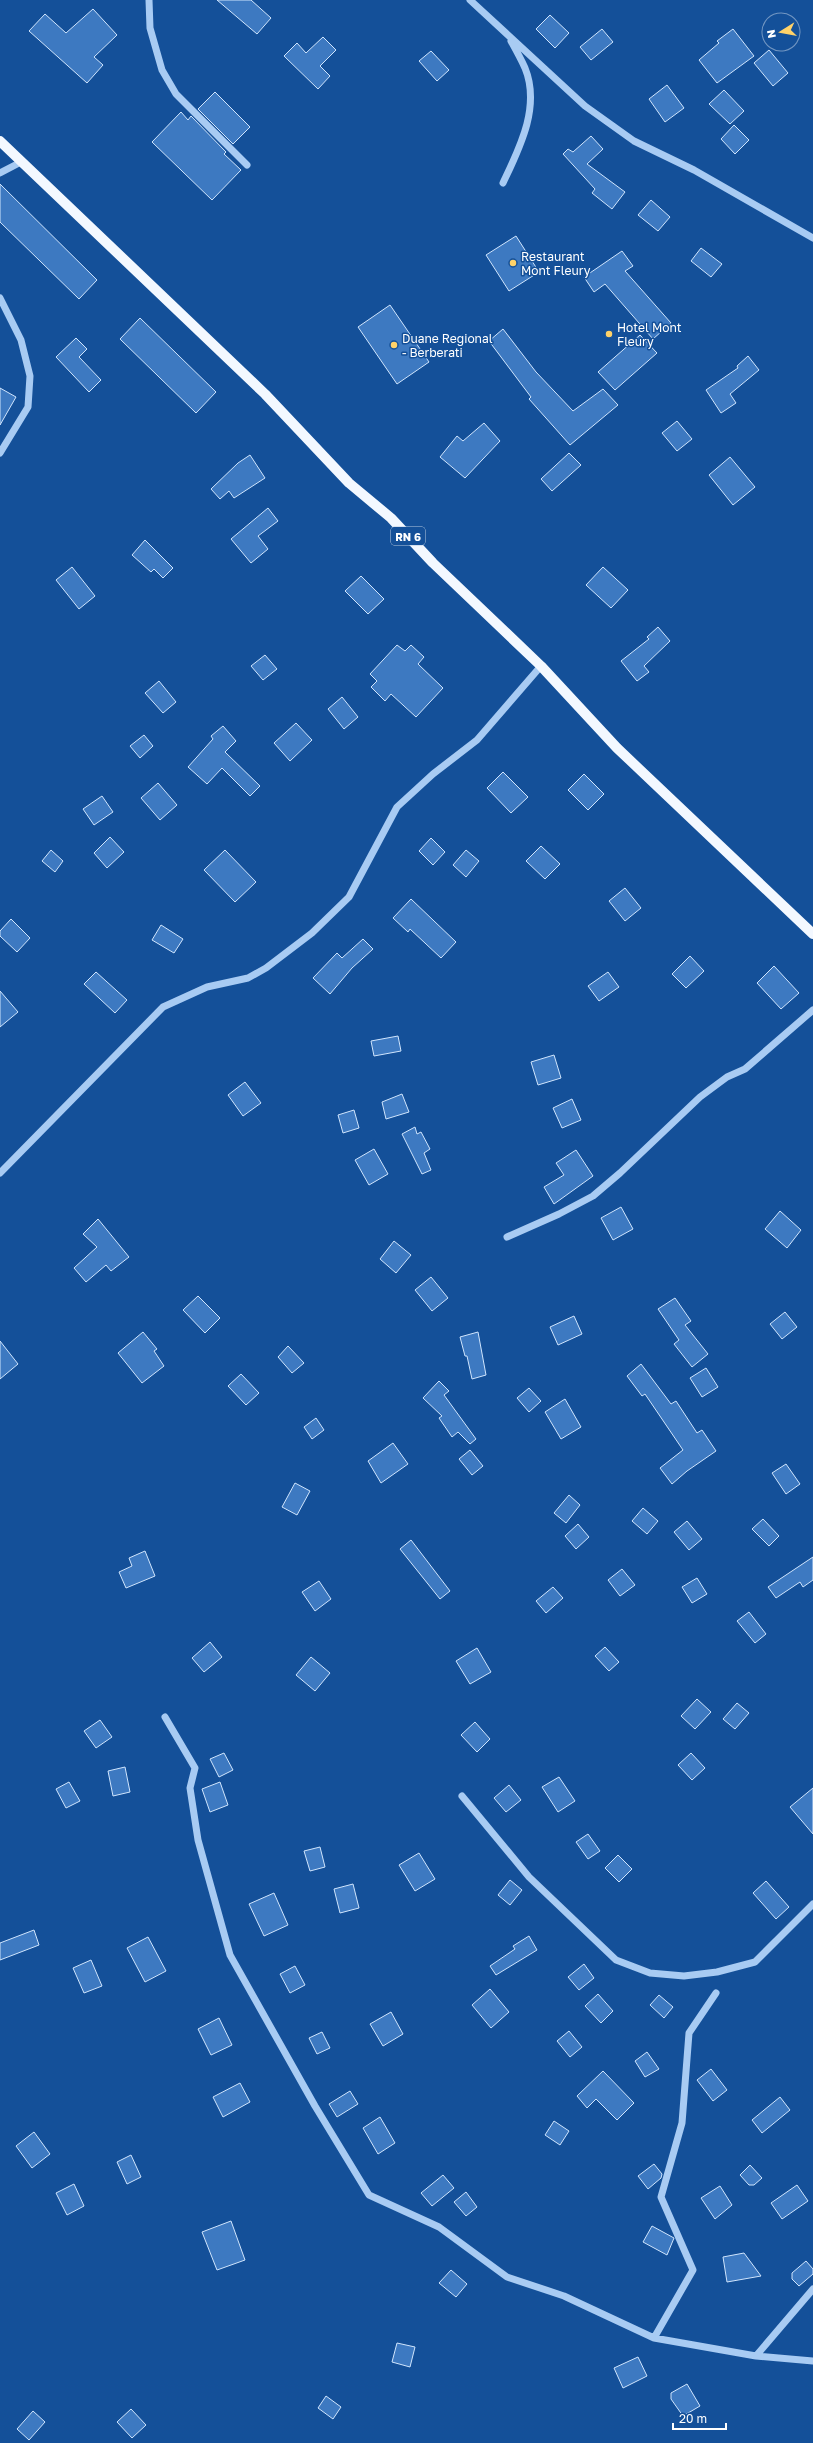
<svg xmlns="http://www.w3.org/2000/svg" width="813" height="2443" font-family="'Golos Text',sans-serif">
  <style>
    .building { fill: #3d79c1; stroke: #d0e5fd }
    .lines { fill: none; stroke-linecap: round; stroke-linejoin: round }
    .minor { stroke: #a8cbf3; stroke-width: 7 }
    .major { stroke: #f3f8ff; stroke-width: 10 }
    .poi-dot { fill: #ffd269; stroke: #145099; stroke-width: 1.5 }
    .labels { text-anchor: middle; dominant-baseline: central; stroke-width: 3; stroke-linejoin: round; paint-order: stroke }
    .shield { fill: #145099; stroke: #b8cae0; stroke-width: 1 }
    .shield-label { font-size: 11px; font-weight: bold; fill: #fff }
    .poi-label { font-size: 12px; fill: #fff; stroke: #145099; text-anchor: start }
  </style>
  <rect width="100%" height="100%" fill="#145099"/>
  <path class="building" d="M217,0H251L271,18L257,34Z
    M93,9L117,35L94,57L103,65L87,83L29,31L45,14L66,33Z
    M550,15L569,33L555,48L536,29Z
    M602,29L613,42L591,60L580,47Z
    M733,29L754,56L717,83L699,60L719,43L717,41Z
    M323,37L336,50L320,66L330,76L318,89L284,56L297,43L306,53Z
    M769,50L788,73L773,86L754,63Z
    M431,51L449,70L437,81L419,61Z
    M667,85L684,108L665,122L649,99Z
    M724,90L744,111L730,124L709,104Z
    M215,92L250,127L233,144L198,109Z
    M181,112L188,120L191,116L226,152L224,154L241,170L212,200L152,142Z
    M734,125L749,140L735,154L721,139Z
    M591,136L603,149L587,164L625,192L612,209L592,193L595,189L563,154L568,149L573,152Z
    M0,184L97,280L79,299L0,222Z
    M651,200L670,217L658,231L638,215Z
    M516,236L539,272L509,291L486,255Z
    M701,248L722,264L711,277L691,261Z
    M622,251L633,266L625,271L671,323L653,339L605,284L594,292L584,277Z
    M390,305L429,362L397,384L358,327Z
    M140,318L216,392L196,413L120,339Z
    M503,329L536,372L573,411L603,389L618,405L570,445L529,399L531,397L489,341Z
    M640,335L657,353L615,390L598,372Z
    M76,338L87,349L79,357L101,380L89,392L56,357Z
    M748,356L759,370L730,394L736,403L721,413L706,390L738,368L737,366Z
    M0,388L16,397L0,425Z
    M677,421L692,439L677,451L662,433Z
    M484,423L500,441L465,478L440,457L457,436L463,441Z
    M569,453L581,465L552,491L541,479Z
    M250,455L265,478L234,498L229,491L220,499L211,489L238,463Z
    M730,457L755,487L733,505L709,475Z
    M268,508L278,521L258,536L268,549L251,563L231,539Z
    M145,540L173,568L163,578L154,569L151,572L132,555Z
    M72,567L95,596L79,609L56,580Z
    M603,567L628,590L611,608L586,585Z
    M361,576L384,599L368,614L345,591Z
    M658,627L670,641L644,666L649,672L637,681L621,661L649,639L647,637Z
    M397,645L405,651L411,645L424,657L418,664L443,688L416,717L391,694L385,701L371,687L377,681L370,674Z
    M265,655L277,669L263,680L251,666Z
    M159,681L176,702L163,713L145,693Z
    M342,697L358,717L344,729L328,709Z
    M296,723L312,740L290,761L274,743Z
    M223,726L236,741L225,752L260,786L250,796L222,768L207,784L188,767L213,739L211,736Z
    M144,735L153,746L140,758L130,746Z
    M503,772L528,797L511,813L487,788Z
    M584,774L604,794L588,810L568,790Z
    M158,783L177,805L160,820L141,798Z
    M102,796L113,812L94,825L83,809Z
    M110,837L124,852L107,868L94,853Z
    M431,838L445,852L433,865L419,851Z
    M541,846L560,864L545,879L526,861Z
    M51,850L63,861L55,872L42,861Z
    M225,850L256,882L235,902L204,870Z
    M466,850L479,861L466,877L453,865Z
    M625,888L641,908L625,921L609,901Z
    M411,899L456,942L441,958L410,929L408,932L393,918Z
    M11,919L30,938L17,952L0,936V931Z
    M161,925L183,939L174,953L152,940Z
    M363,939L373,949L352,968L330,994L313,978L337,953L342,958Z
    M690,956L704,971L686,988L672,974Z
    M774,966L799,993L781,1009L757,983Z
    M96,972L127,1000L115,1013L84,984Z
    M608,972L619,987L599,1001L588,986Z
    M0,991L18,1012L0,1027Z
    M398,1036L401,1051L374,1056L371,1041Z
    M554,1055L561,1078L538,1085L531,1062Z
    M245,1082L261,1103L243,1116L228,1095Z
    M402,1094L409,1112L386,1119L382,1102Z
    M572,1099L581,1120L562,1128L553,1108Z
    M354,1110L359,1128L343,1133L338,1115Z
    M415,1127L417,1134L421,1132L430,1149L424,1153L431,1170L422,1174L402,1134Z
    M374,1149L388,1174L369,1185L355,1160Z
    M576,1150L593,1176L554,1204L544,1187L564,1175L556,1163Z
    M621,1207L633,1229L613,1240L601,1218Z
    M780,1211L801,1230L787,1248L765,1229Z
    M98,1219L129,1257L111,1271L106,1265L86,1282L74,1268L97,1247L83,1234Z
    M394,1241L411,1255L396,1273L380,1259Z
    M431,1277L448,1298L432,1311L415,1290Z
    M198,1296L220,1318L205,1333L183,1310Z
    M675,1298L691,1321L685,1325L708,1354L692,1367L674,1344L679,1340L658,1309Z
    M785,1312L797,1327L782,1339L770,1324Z
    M574,1316L582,1334L558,1345L550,1327Z
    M143,1332L157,1349L154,1351L164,1366L142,1383L118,1353Z
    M478,1332L486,1375L472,1379L467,1356H465L460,1337Z
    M0,1341L18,1364L0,1379Z
    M288,1346L304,1363L292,1373L278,1357Z
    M641,1364L671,1404L676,1401L697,1433L702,1430L716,1451L687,1471L672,1484L660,1468L683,1450L645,1394L642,1396L627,1376Z
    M706,1368L718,1387L702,1397L690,1378Z
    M241,1374L259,1393L246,1405L228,1386Z
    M439,1381L449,1391L444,1395L476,1439L470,1444L458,1432L452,1437L439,1418L442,1416L423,1398Z
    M529,1388L541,1401L529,1412L517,1398Z
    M565,1399L581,1427L561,1439L545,1412Z
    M316,1418L324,1430L312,1439L304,1427Z
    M393,1443L408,1464L381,1483L368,1461Z
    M470,1450L483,1466L472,1475L459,1459Z
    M786,1464L800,1484L786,1494L772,1473Z
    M295,1483L310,1491L297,1515L282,1507Z
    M569,1495L580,1505L566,1523L554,1513Z
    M643,1508L658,1521L647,1534L632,1521Z
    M763,1519L779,1536L769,1546L752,1529Z
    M687,1521L702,1539L689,1550L674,1532Z
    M578,1524L589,1537L576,1549L565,1536Z
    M411,1540L450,1591L440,1599L400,1549Z
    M145,1551L155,1576L126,1588L119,1572L132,1566L129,1558Z
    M813,1557V1580L803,1587L800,1582L776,1598L768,1587Z
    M622,1569L635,1585L620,1596L608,1580Z
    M697,1578L707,1594L692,1603L682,1587Z
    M319,1581L331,1599L315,1611L302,1592Z
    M553,1587L563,1598L546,1613L536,1601Z
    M749,1612L766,1634L755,1643L737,1621Z
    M210,1642L222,1657L204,1672L192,1658Z
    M605,1647L619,1662L609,1671L595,1656Z
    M477,1648L491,1672L470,1684L456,1661Z
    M311,1657L330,1673L315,1691L296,1675Z
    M697,1699L711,1712L695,1729L681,1716Z
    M737,1703L749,1713L735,1729L723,1719Z
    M100,1720L112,1737L96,1748L84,1731Z
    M475,1722L490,1739L477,1752L461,1735Z
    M224,1753L233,1770L219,1777L210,1759Z
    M691,1753L705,1768L692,1780L678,1765Z
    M125,1767L130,1792L113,1796L108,1771Z
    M559,1777L575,1801L558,1812L542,1787Z
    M69,1782L80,1801L66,1808L56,1789Z
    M220,1782L228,1805L210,1812L202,1789Z
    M509,1785L521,1800L506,1812L494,1798Z
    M813,1788V1834L790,1807Z
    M588,1834L600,1851L588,1859L576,1842Z
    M320,1847L325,1867L310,1871L304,1851Z
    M419,1853L435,1879L415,1891L399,1865Z
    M618,1855L632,1869L619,1882L605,1868Z
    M510,1880L522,1890L510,1905L498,1895Z
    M766,1881L789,1907L776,1919L753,1893Z
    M353,1884L359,1908L340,1913L334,1889Z
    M274,1893L288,1925L264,1936L249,1904Z
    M34,1930L39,1945L0,1960V1943Z
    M529,1936L537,1950L496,1975L490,1966L515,1949L513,1946Z
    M148,1937L166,1971L145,1982L127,1948Z
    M91,1960L102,1986L84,1993L73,1968Z
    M584,1964L594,1978L579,1990L568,1977Z
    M295,1966L305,1985L290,1993L280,1974Z
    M490,1989L509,2012L491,2028L472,2005Z
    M598,1994L613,2011L601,2023L585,2006Z
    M659,1995L673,2007L664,2018L650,2005Z
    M391,2012L403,2034L383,2046L370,2024Z
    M219,2018L232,2045L211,2055L198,2029Z
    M569,2031L582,2047L570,2057L557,2041Z
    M322,2032L330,2048L317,2054L309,2038Z
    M647,2052L659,2069L645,2077L635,2061Z
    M711,2069L727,2090L713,2101L697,2080Z
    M603,2071L634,2103L617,2120L596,2099L587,2108L577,2096Z
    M240,2083L250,2102L223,2117L213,2097Z
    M350,2091L358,2104L337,2117L329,2104Z
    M780,2097L790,2110L762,2133L752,2120Z
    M380,2117L395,2143L378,2154L363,2128Z
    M554,2121L569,2131L560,2145L545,2135Z
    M34,2132L50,2154L32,2168L16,2146Z
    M131,2155L141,2177L127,2184L117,2162Z
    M654,2164L662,2174L661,2178L648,2189L638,2176Z
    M750,2165L762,2178L754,2185H749L740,2175Z
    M443,2175L454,2188L432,2206L421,2193Z
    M74,2184L84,2206L67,2215L56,2193Z
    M797,2185L808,2201L782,2219L771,2203Z
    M720,2186L732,2205L715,2219L701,2198Z
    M466,2192L477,2207L466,2216L454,2202Z
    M231,2221L245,2260L217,2270L202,2232Z
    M652,2226L674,2238L667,2255L643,2242Z
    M744,2253L761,2276L727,2282L723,2257Z
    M806,2261L813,2269V2274L799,2286L792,2279V2273Z
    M451,2270L467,2284L456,2297L439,2283Z
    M397,2343L415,2347L410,2367L392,2362Z
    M638,2357L647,2376L623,2388L614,2368Z
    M687,2384L700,2406L683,2416L671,2399V2393Z
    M326,2396L341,2407L333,2419L318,2408Z
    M131,2409L146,2425L132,2438L117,2422Z
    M33,2411L45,2422L29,2440L17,2429Z"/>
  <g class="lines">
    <path class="minor" d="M149,0L150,28L162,70L176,94L247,165
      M470,0L585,106L634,141L694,170L813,238
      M0,173L21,162
      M503,183C519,149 541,107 525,68C521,59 516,50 511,41
      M0,298L21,340L30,376L28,407L0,453
      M0,1173L163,1007L207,987L248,978L266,968L312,933L349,897L397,807L433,774L477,740L541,666
      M507,1237L559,1214L593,1196L620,1173L700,1097L727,1077L745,1069L813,1010
      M165,1717L195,1768L190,1788L198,1840L230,1955L315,2106L369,2195L439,2227L507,2277L564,2296L654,2338
      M462,1796L529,1877L616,1960L650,1973L684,1976L717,1972L755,1962L813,1904
      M716,1993L689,2033L682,2123L661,2197L693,2270L654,2338L756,2356
      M813,2289L756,2356L813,2361"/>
    <path class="major" d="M0,141L265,394L349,483L391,518L433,563L541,666L617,748L813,934"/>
  </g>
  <g class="poi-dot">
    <circle cx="513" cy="263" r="4"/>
    <circle cx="609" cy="334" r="4"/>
    <circle cx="394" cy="345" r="4"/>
  </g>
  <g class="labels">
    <rect class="shield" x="391" y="527" width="34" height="18" rx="3"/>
    <g class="shield-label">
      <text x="408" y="536">RN 6</text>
    </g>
    <g class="poi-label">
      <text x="521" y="256">Restaurant<tspan x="521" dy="14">Mont Fleury</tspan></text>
      <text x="617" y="327">Hotel Mont<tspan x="617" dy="14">Fleury</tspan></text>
      <text x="402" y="338">Duane Regional<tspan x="402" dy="14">- Berberati</tspan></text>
    </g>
  </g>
  <g transform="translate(781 32) rotate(259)"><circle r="19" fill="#145099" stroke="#7296c2"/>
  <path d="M0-3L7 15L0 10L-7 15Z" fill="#ffd269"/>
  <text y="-6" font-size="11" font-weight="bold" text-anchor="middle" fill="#ffffff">N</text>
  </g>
  <path d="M673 2423v6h53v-6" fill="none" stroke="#ffffff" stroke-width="2"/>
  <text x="679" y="2423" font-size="12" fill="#ffffff" stroke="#145099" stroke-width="3" paint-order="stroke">20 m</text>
</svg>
